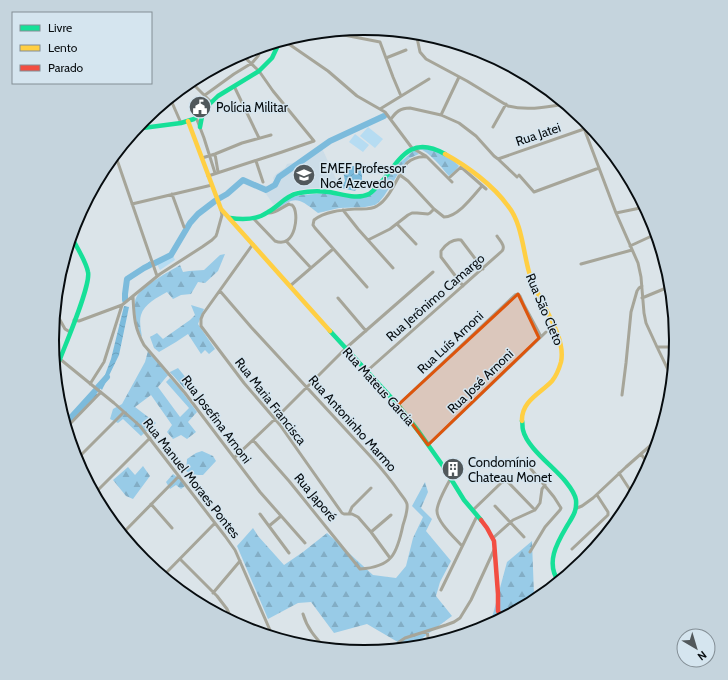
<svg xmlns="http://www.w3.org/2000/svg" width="728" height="680" font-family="Cabin,sans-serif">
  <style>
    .built { fill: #ccdde8 }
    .forest { fill: url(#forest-firs) }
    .park { fill: #b6dcf2 }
    .water { fill: url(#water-waves) }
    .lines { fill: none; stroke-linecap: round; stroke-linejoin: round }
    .river { stroke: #7cbbdc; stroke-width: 6 }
    .street { stroke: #a6a599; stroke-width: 3 }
    .fast { stroke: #16e098; stroke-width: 4.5 }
    .slow { stroke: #ffcf43; stroke-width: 4.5 }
    .jam { stroke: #f24e42; stroke-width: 4.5 }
    .marked { fill: #dd550c; fill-opacity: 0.2; stroke: #dd550c; stroke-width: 3; stroke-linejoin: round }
    .labels { text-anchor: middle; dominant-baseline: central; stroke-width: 3; stroke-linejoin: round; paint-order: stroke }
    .poi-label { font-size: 13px; fill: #070c0f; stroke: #d5e5ef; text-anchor: start }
    .street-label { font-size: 13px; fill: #070c0f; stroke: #d5e5ef }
    .rim { fill: none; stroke: #070c0f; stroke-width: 2 }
  </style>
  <defs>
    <pattern id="forest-firs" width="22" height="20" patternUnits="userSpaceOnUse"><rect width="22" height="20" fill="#98cbe7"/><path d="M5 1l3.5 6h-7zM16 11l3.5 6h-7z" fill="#82adc5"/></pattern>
    <pattern id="water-waves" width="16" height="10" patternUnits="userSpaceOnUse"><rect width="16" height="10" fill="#7cbbdc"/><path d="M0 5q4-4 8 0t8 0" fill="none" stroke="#6aa0bc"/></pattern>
  </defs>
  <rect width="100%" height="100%" fill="#dbe4e9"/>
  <path class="built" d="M321,146L341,190L328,188H310L293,191L274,205L261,187V185L268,186L274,181L273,178L276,174L285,168L287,164L297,162L311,154Z"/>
  <path class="forest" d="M418,148C423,148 427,148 431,149C438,151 455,160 459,166L456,170L449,176C440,166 431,153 418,148Z
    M413,151H415L419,154L410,158L405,163L384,196L379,202L375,205L365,207L339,208L318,213C295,195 295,197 272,213L270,212L291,197L302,195L327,193L357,198L365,197L374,192L379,188L394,168Z
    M225,254L218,271L205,283L198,282L191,294L181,295L173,299L167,292C158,297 144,304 141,315C139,321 141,330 142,337C140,334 138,330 137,326C136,320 133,303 136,298C141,286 169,272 180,265L183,272L189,271L204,270L220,255Z
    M191,305L204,309L198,324L215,349L209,354L205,350L201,354L188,334L176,342L159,352L154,348L150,337L157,333L163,339L190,320L195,315Z
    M148,351L168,375L158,387L180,417L189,408L166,382L170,378L180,389L197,412L188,422L196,432L187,439L181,435L173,439L167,432L172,425L151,395L135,407L156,423L141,436L123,419L118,423L110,419L113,409L122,404L145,362Z
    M178,368L191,384L185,389L170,372Z
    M202,451L213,456L216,461L203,475C197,475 191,475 186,471L187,459L196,453Z
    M143,466L150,476L133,499L126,496L113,480L128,467L135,475Z
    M173,474L180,479L185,486L181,489L176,485L170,489L166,482Z
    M425,482L428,492L421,508L432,519L426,531L451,561L440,582L436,596L452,616L413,645L414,647L408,648L367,624L334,633L311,602L298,603L268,619L237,546L253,528L258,536L284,565L303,552L327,533L373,575L396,578L406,566L413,538L423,517L412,506Z
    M532,541L534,595L544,594L537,600L490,625L507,562Z"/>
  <path class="park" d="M368,127L383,139L375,148L360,136Z
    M355,134L369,145L363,152L349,142Z
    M173,255L175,260L160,270L157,264Z"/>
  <path class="water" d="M359,165L362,174V183L355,191L341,188L345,181L343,171L353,166Z
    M150,261L151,264L128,282L127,291L128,296L124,299V295L126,281Z
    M124,306L129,307L119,355L102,390L100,388L111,359Z
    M95,393L98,395L66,427L65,423Z"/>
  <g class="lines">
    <path class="river" d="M220,198L227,194L243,180L266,190L275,185L279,177L330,141L384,116
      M155,263L171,255L190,223L198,214L215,201
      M125,300V294L127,279L144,268L150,265
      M98,387L107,377
      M65,424L95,391"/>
    <path class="street" d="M345,30L344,35L380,42L393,77L401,96
      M416,33L420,52L426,59L467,81L508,106C527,111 547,107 566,104
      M283,40L328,71L357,96L385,112L412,148L426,156
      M386,58L406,50
      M190,81L211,102
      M234,86L259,138
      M205,95L234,74L252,63L258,56L263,46
      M170,98L181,123
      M380,109L429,79
      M441,115L459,77
      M579,115L616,213L638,263L641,277L644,313L646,323L657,347L672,378
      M196,117L204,138L215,173
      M391,119C396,112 400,108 410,108L441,115L459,123L476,136L494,156L498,159L517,177
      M493,127L506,104
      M586,132L592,128
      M115,154L157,276
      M215,154L218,172
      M202,158L215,154L242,143L271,135
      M498,159L584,129
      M256,161L263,182
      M461,167L486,189
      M400,175L408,181L434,209
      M519,175L534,192L599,168
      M208,176L282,152L314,141L273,91L259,71L241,54
      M449,178L461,167
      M172,194L184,227
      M132,204L212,185
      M343,210L358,229L393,268
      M616,213L645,207
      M253,218L275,241C296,250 300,211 292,205C291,205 290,205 289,204C282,207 275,214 268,213
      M397,224L416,244
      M368,240L390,229L408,215L412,213H417L428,214L430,213L434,209L444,217C458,217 474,195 482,186
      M287,242L311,268
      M253,244L203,314L201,319V326L244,383L280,425L342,513L344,514H352L358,517L371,532L390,558
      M630,246L656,234
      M581,264L632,250
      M290,286L333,249
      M463,286L441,257V251C445,245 453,238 461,240L483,269
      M367,287L315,228L313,225L314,220C325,211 343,210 356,209C363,209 371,210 377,206C390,199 398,175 407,163C413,158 419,156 427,157L452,182
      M220,291L251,327L371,457C381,468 391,480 400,493C402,496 406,500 407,504C408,510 405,519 403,525C397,554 392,567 360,569L289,481L253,440
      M133,297C134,316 134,327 144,345L185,393L260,492L305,543
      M338,298L366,331
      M642,298L671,286
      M55,311L65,329L70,332
      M74,320L79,321L122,305L160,274L202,247L212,240L216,236L217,233L222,215L221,210
      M657,347H675
      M60,359L114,403L140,426L225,536L235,550L273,637
      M367,371L502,251C506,246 500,241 497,236
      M90,384L104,362L122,305
      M622,395L626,363L631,312L637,291L639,288L642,286
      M398,405L515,295L518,294L520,296L524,305L538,331L540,335L539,338
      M66,428L101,392
      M428,445L546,332
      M641,454L649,465
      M234,458L275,419L346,348L433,272
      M76,460L124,412
      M619,473L632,493
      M451,478C446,487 438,501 437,510C436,521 455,538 462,546
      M94,494L150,438
      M151,504L172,528
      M495,506L524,537
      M577,508L582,506L593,498L626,467L659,438
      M473,510L501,483L505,481L508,482L535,510
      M260,514L289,553
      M349,514L352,507L371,488
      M269,526L281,516
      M371,532L391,515
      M122,534L179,476
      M493,538L513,520L535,510L540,503L542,489L545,485
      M572,549L608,515V512L597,495
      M530,552L545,527L560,510L561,508L554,497L531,469
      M180,559L217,596L227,609L233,622
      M584,561L585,560
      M163,576L215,523
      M441,590L477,516
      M213,593L240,561
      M303,614C307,628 315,637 325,648
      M427,631L428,637L432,644
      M393,649L399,642L405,638L446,625L454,622L460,618L471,600L494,550"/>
    <path class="fast" d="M200,127L203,111
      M135,129L181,123L194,119L218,96L259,71L272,58L280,41
      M230,218C243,220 257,220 268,212C279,206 286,195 299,193C309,191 320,191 329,192C342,194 357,200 369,194C375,190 379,184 384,179C402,155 413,136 445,154
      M330,331L398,405L419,432L443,466L464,500L481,520
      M55,368L60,359C66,343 91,285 88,272C86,261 76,246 71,236
      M522,421C523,424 522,427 523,430C527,448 554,467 566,482C570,487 575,494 576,500C577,511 573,516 567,526C557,543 545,563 559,582"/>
    <path class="slow" d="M188,121L221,209L330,331
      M445,154C467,166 493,185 508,206C522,223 523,251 529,272C536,299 567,334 561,362C559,369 557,375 552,381C541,393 521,401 522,421"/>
    <path class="jam" d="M481,520L487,528L494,541L498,594V611L502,618"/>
  </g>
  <path class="marked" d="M518,294L539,338L428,445L398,405Z"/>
  <defs>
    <g id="civic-disc" transform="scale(1.15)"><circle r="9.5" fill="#51585b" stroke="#d5e5ef"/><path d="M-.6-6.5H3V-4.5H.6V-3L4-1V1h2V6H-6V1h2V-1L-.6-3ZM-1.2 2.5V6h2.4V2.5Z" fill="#fff"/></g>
    <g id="school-disc" transform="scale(1.15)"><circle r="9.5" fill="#51585b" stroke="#d5e5ef"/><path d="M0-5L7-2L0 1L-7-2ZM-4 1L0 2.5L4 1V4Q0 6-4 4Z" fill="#fff"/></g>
    <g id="building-disc" transform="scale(1.15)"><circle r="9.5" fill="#51585b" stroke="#d5e5ef"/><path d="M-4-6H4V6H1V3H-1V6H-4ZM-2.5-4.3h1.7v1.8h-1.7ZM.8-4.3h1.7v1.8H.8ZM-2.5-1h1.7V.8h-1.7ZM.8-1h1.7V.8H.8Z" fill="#fff"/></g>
  </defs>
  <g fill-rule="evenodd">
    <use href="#civic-disc" x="200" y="107"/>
    <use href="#school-disc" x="304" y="175"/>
    <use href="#building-disc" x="453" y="469"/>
  </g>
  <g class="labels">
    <g class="poi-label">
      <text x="216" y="107">Polícia Militar</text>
      <text x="320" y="168">EMEF Professor<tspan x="320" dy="15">Noé Azevedo</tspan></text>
      <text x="468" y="462">Condomínio<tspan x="468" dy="15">Chateau Monet</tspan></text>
    </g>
    <g class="street-label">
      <text transform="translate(538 134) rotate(-19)">Rua Jatei</text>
      <text transform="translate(435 297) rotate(-41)">Rua Jerônimo Camargo</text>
      <text transform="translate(545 309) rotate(67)">Rua São Cleto</text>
      <text transform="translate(450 342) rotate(-43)">Rua Luís Arnoni</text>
      <text transform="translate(480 381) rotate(-44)">Rua José Arnoni</text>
      <text transform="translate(379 386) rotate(48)">Rua Mateus Garcia</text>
      <text transform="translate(271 401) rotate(52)">Rua Maria Francisca</text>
      <text transform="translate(217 419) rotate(53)">Rua Josefina Arnoni</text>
      <text transform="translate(353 423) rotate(48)">Rua Antoninho Marmo</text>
      <text transform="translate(192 478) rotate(52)">Rua Manuel Moraes Pontes</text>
      <text transform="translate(316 497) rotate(50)">Rua Japoré</text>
    </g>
  </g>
  <path d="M0 0H728V680H0ZM59 340a305 305 0 1 1 610 0a305 305 0 1 1-610 0Z" fill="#c5d4dd" fill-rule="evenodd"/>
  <path class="rim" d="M59 340a305 305 0 1 1 610 0a305 305 0 1 1-610 0Z"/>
  <rect x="12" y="12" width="140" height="72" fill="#d5e5ef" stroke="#838e95"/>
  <rect x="20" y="25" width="20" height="6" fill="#16e098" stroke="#838e95"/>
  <text x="48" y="32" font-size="12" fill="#070c0f">Livre</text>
  <rect x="20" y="45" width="20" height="6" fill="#ffcf43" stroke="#838e95"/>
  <text x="48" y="52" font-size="12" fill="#070c0f">Lento</text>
  <rect x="20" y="65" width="20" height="6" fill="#f24e42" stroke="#838e95"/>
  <text x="48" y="72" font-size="12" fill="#070c0f">Parado</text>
  <g transform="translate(696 648) rotate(142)"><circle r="19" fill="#d5e5ef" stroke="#838e95"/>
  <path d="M0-3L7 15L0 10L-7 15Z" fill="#51585b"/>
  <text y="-6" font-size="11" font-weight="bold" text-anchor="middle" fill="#070c0f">N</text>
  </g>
</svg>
